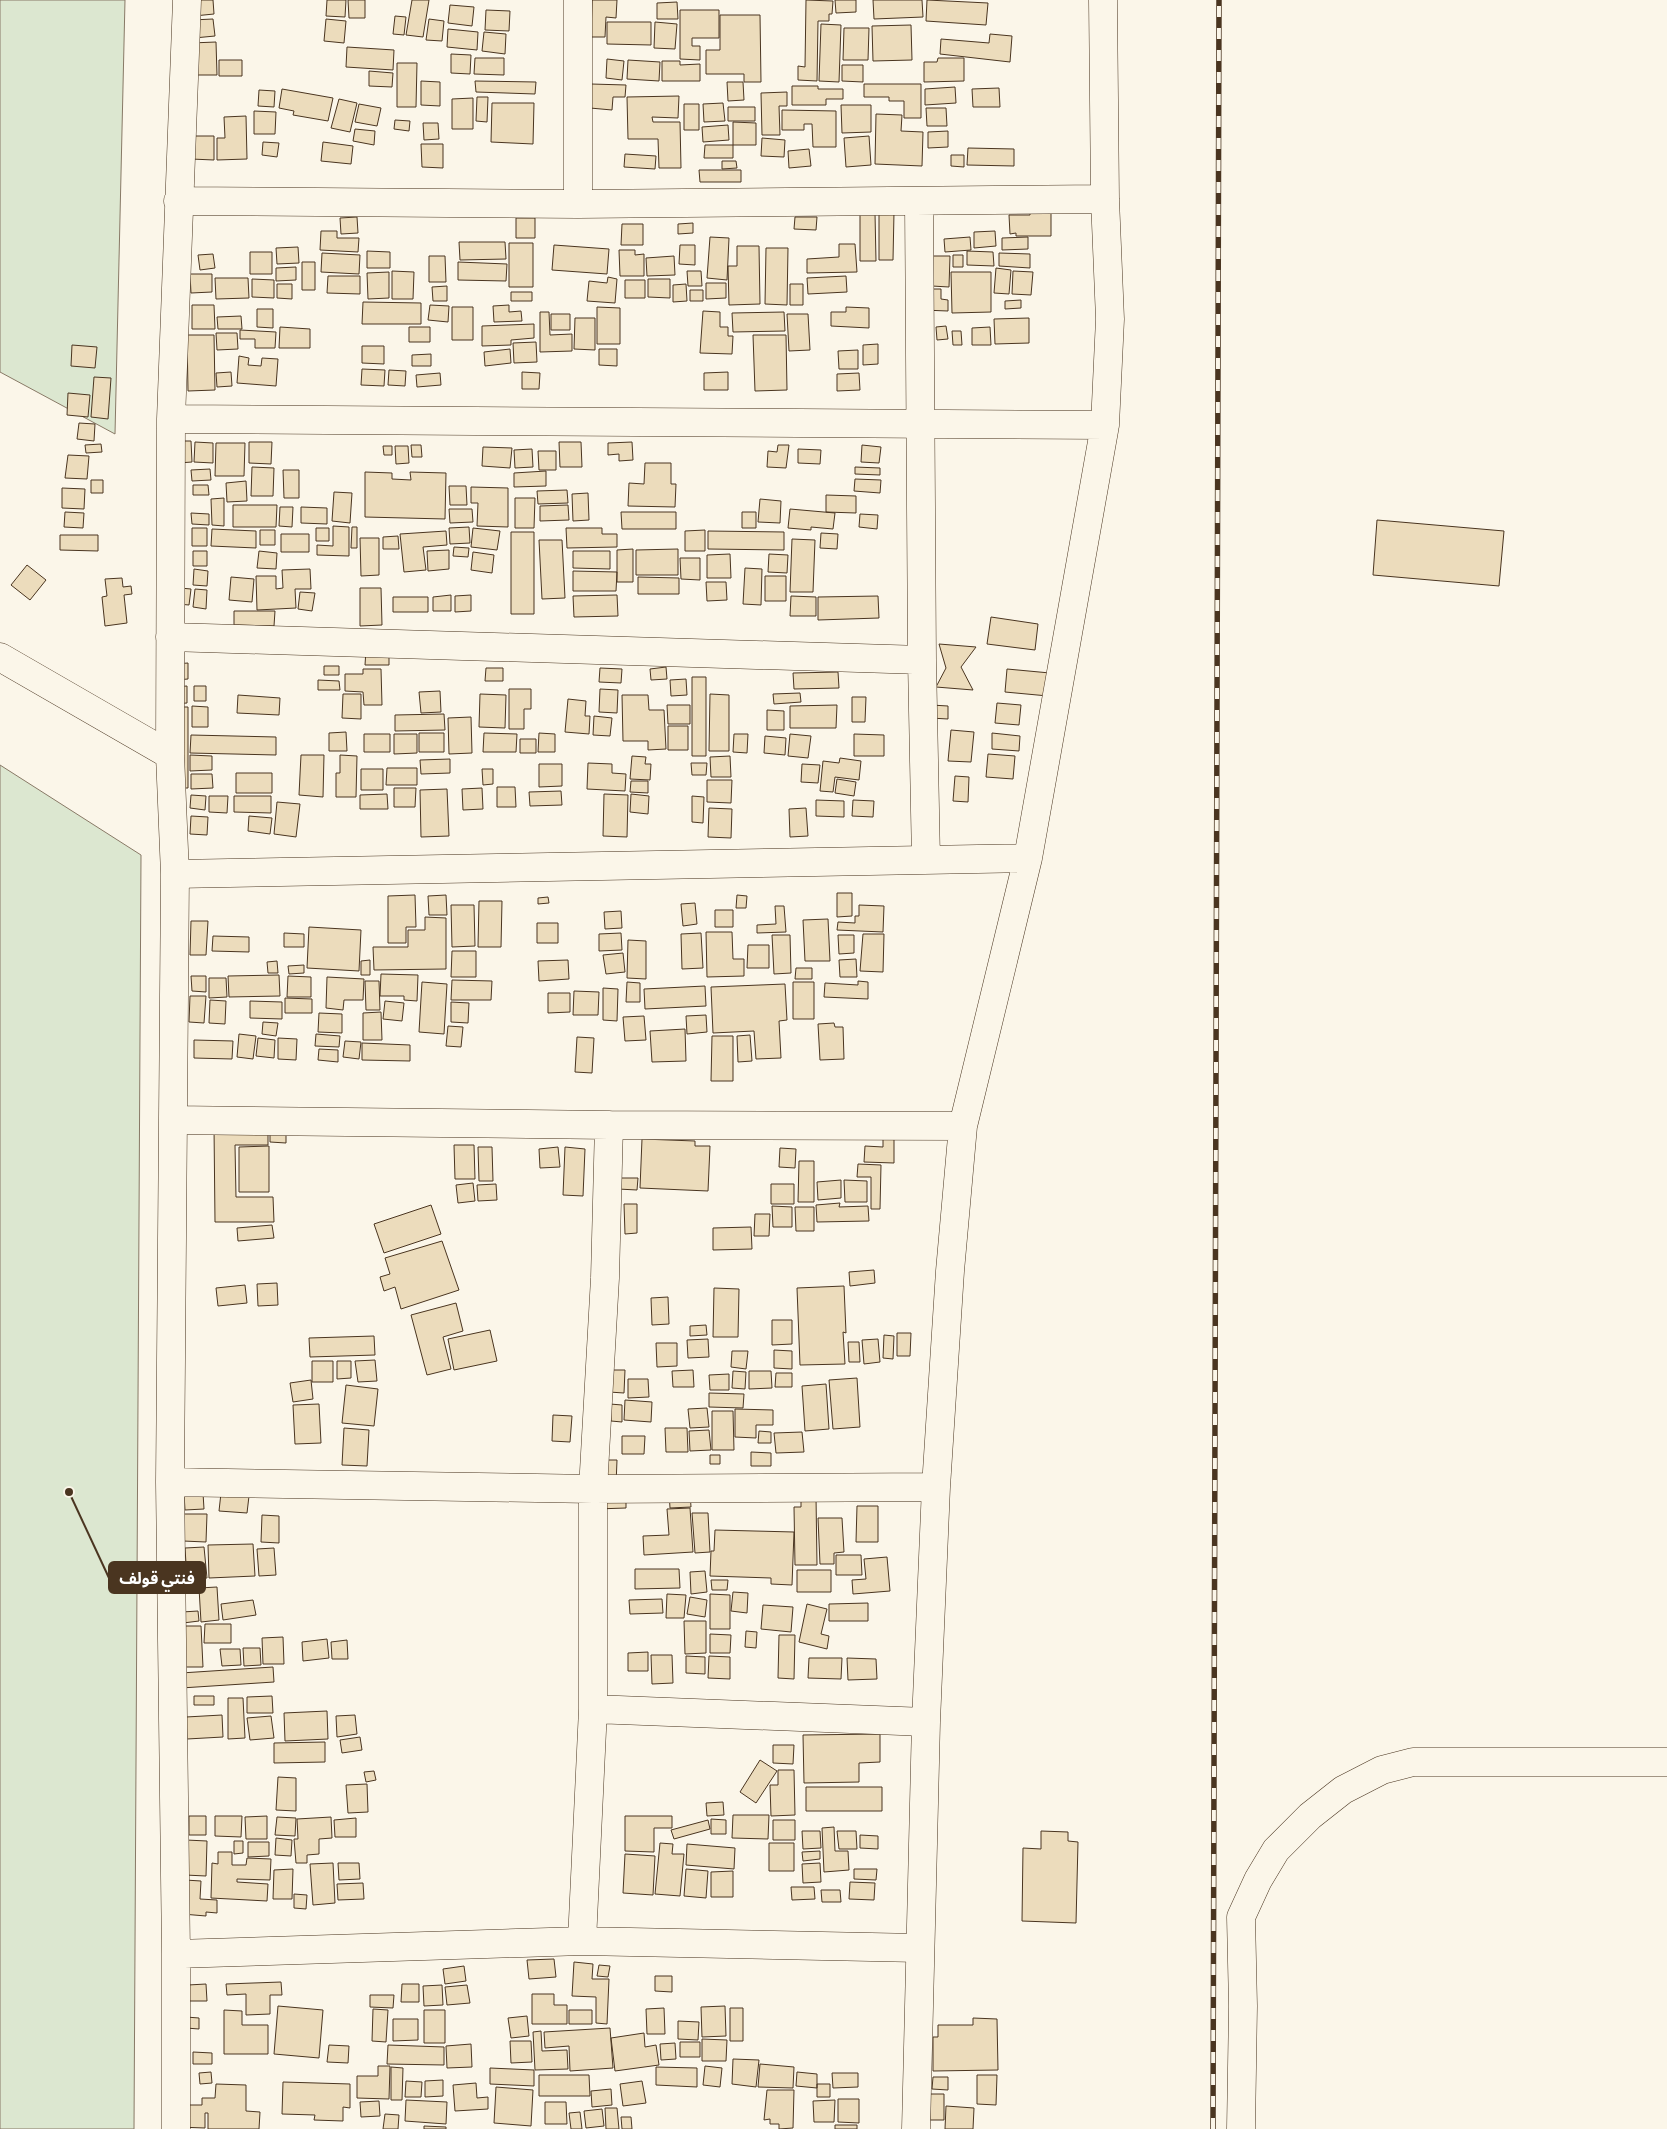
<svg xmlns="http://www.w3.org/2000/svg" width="1667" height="2129" font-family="'Zilla Slab','Noto Sans Arabic',serif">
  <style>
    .green { fill: #dce7d0; stroke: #887966 }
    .building { fill: #ecdcbc; stroke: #4a3520 }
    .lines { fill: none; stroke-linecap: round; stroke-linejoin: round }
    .street-casing { stroke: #4a3520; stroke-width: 29 }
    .street { stroke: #fbf6e9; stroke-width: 28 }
    .rail-casing { stroke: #4a3520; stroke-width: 5.5 }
    .rail { stroke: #fbf6e9; stroke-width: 4; stroke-dasharray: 11; stroke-linecap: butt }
    .leader { fill: none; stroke: #4a3520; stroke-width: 2 }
    .callout-dot { fill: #4a3520; stroke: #fbf6e9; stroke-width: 2 }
    .callout { fill: #4a3520; stroke: #4a3520; stroke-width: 2 }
    .callout-label { font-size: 16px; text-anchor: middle; font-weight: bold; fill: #fff }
  </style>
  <rect width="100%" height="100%" fill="#fbf6e9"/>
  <path class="green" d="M0,0H125L115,434L0,372Z
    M0,765L141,855L134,2129H0Z"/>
  <path class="building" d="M193,0H213L214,14L194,16Z
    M327,0H346L345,17L326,16Z
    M348,0H365V18H349Z
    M412,0H429L423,37L406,35Z
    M592,0H617L616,18L606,17L605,37H591Z
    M806,0L833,1L832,14H829V21H818L817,81L798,80V66L805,67Z
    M835,0H856V12L836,13Z
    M873,0H922L923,17L874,19Z
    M927,0L988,3L986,25L926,21Z
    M677,2L678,19H657V3Z
    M450,5L474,7L472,26L448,23Z
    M486,10L510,11L509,31L485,30Z
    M680,10H719V38H692V46H700V60L680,59Z
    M720,15H760L761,82H744V74H706V50H720Z
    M395,16L406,17L404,35L393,34Z
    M213,19L215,36L194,38L192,20Z
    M326,19L346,21L344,43L324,41Z
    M429,19L444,21L442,41L426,40Z
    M607,22H651V45L607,44Z
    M655,22L677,24L675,49L654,48Z
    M821,24L841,25L839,82L819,81Z
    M911,25L912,60L873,61L872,26Z
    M844,28H869L868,60H843Z
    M448,29L478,32L477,50L447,47Z
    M484,32L506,34L505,54L482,51Z
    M990,34L1012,36L1010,62L940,54L941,39L989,43Z
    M216,42L217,75H192L191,43Z
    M347,47L394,50L393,70L346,67Z
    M451,54L471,55L470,74L451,73Z
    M475,58H504V75L474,74Z
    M938,58H964V81L924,82V62H937Z
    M607,59L624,61L622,80L606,78Z
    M219,60H242V76H219Z
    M628,60L660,62L659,81L627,79Z
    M662,61H680V65L700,64V81H662Z
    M397,63H417L416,107H397Z
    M842,65H863V82L842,81Z
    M369,71L393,73L392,87L369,86Z
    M421,81L440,82V106L421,105Z
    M475,81L536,82L535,94L476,92Z
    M727,82H743L744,100L728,101Z
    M591,84L626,85L625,97H613L612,110L590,108Z
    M864,84H921V118H904V101H889V97H864Z
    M792,86H818V89H843V99H826V105H792Z
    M955,87L956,103L925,105V89Z
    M999,88L1000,107H973L972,89Z
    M282,89L333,98L328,121L293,115L294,111L279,108Z
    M259,90L275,91L274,107L258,106Z
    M787,92V106H779L780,135H762L761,93Z
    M679,96L678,118L652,117L653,122H680L681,168H659L658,139H628L627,97Z
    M477,97H488L487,122L476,121Z
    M473,98V129H452V99Z
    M339,99L357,103L350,132L331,128Z
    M492,103H534L533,144L491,142Z
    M723,103L725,121L704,122L703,104Z
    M359,104L381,108L377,126L355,122Z
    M684,104H699V130H684Z
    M841,105H871V132L842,133Z
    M728,107H755V121H728Z
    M926,108H946L947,126H927Z
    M782,110L836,111V147H813L812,124H804V130H782Z
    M254,111L276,112L275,134H254Z
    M876,114L902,115L901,131L923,132L922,166L875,164Z
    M246,116L247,159L217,160V138H225L224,117Z
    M395,120L410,121L409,131L394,129Z
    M733,122L756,123V145H733Z
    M423,123H438L439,139L424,140Z
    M728,125L729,140L703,142L702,127Z
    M355,129L375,131L374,145L353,141Z
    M948,131V147L928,148V132Z
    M191,136H214V160L191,159Z
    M869,136L871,165L846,167L844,138Z
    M762,138L785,140L784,157L761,156Z
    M263,142L279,143L277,157L262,155Z
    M323,142L353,146L351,164L321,161Z
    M421,144H443V168L422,167Z
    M705,145H733V158H704Z
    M968,148L1014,149V166L967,165Z
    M809,149L811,166L789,168L788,151Z
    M625,154L656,156L655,169L624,167Z
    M951,155H964V167L951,166Z
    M722,161H736L737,168L722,169Z
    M699,170H741V182H700Z
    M1030,204H1051V236H1016V233L1010,234L1009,215H1030Z
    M879,212H894L893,260H879Z
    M875,213L876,261H860V214Z
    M357,217L358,233L341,234L340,218Z
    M795,217H817L816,230L794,229Z
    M516,218H535V238H516Z
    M693,223V233L678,234V224Z
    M622,224H643V245H621Z
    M321,231H337V238H359L358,252L320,250Z
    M995,231L996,246L974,248V232Z
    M710,237L729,238L727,280L707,278Z
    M970,237L971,250L945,252L944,239Z
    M1028,237V249L1002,250V238Z
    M459,242H505L506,259L460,260Z
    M509,243H533V287H509Z
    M839,244H855L857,272L807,273V259L839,257Z
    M554,245L609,249L607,274L552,270Z
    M680,245H695V265L679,264Z
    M737,246H759L760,304L729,305L728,266H737Z
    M298,247L299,263L277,264L276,248Z
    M766,248H788L787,305L765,304Z
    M619,250H635V255L644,254V276H620Z
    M367,251L390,252V268H367Z
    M967,251L993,252L994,266L967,265Z
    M250,252H272V274H250Z
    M322,253L360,255L359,274L321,272Z
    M999,253L1030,254V268L999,266Z
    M213,254L215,268L200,270L198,255Z
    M953,255H963V267H953Z
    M429,256H445L446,282H429Z
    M674,256L675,275L647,276L646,258Z
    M932,256H950L949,287L932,286Z
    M302,262H315V290H302Z
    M458,262L507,264L506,281L458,280Z
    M296,267V280L276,281V268Z
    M996,268L1011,270L1009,294L994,293Z
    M392,271L414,272L413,299H392Z
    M687,271H701L702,286H688Z
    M1013,271L1033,272L1031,295L1012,294Z
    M389,272V298L368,299L367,273Z
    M951,272H991V312L952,313Z
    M190,274H212V292L191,293Z
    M328,276H360V294L327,293Z
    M846,276L847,292L808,294L807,278Z
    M608,277L617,279L615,303L587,301L589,281L607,283Z
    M215,278H248L249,298L216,299Z
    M252,279L274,280V298L252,297Z
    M648,279H670V298L648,297Z
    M625,280H645V298H625Z
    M706,283H726V298L706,299Z
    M277,284H292V299L277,298Z
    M686,284L687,301L673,302V285Z
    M790,284H803V305H790Z
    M447,286V301H433L432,287Z
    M923,289H941V299L948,300V311L922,310Z
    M690,290H703V301H690Z
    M511,292H532V301H511Z
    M1021,300V308L1005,309V301Z
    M363,302L421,303V324H362Z
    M192,305H214L215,329H192Z
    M430,305L449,306L448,322L428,320Z
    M509,305V312L521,311L522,321L494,322L493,306Z
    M452,307H473V340H452Z
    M597,307L620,308V344H597Z
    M846,307L869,308V328L831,326V312H846Z
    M257,309H273V328L257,327Z
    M703,311L720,312V327H728V336H733L732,354L700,353Z
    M540,312H549L550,335L572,334V351L540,352Z
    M784,312L785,331L733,332L732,313Z
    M551,314H570V330H551Z
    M787,314H808L810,350L789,351Z
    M241,316L242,329H218L217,317Z
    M575,318H595V350L574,349Z
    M1029,318V343L995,344L994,319Z
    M534,324V338L511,340V345L482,346V326Z
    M946,326L948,339L937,340L936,327Z
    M280,327L310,329V348H279Z
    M409,327H430V342H409Z
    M990,327L991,345H972V328Z
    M240,330L276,332L275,348H255V339H240Z
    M952,331H961L962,345H953Z
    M216,333H237L238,349L217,350Z
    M187,335H214L215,390L188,391Z
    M753,335H786L787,390L755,391Z
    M536,342L537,362L514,363L513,343Z
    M878,344V364L863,365V345Z
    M72,345L97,347L95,368L71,366Z
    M362,346H384V364L362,363Z
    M510,349L511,363L485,366L484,352Z
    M599,349H617V366L599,365Z
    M858,350V369H839L838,351Z
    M431,354V366H412V355Z
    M239,356L249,358L248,365L261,366L262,358L278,359L276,386L237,383Z
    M362,369L385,370L384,386L361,385Z
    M389,370L406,371L405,386L388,385Z
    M231,372L232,386L217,387L216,373Z
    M522,372L540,373L539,389H522Z
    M728,372V390H704V373Z
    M440,373L441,385L417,387L416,375Z
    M859,373L860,390L837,391V374Z
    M94,377L111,378L108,419L91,417Z
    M68,393L90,395L88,417L67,415Z
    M79,423L95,424L94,441L77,439Z
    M177,441H191L192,462L178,463Z
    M195,442L213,443V463L194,462Z
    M249,442H272L271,464L249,463Z
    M559,442H581L582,467H560Z
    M632,442L633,460L619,461V454L608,455V443Z
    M216,443H245L244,476H215Z
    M101,444L102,452L86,453L85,445Z
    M411,445H421L422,457H412Z
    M778,445H789L786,468L767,467L768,451L777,452Z
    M862,445L881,447L879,463L861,462Z
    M383,446H392V455H384Z
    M395,446H408L409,463L396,464Z
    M483,447L512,448L510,468L482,466Z
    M532,449L533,467L515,468L514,450Z
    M798,449L821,450L820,464L798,463Z
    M538,451H556V470H539Z
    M68,455L89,456L87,479L65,478Z
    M645,463H671V484H676L675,507L628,506L629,483L644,484Z
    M252,467L274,468L273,496H251Z
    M855,467L880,468V475L855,474Z
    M210,469L211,480L192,481L191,470Z
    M283,470H299V498H284Z
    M546,471V486L514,487V473Z
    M365,472L392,473V479L411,480L410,472L446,473L445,519L365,517Z
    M855,479L881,480L880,493L854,491Z
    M91,480H103V493H91Z
    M246,481L247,501L227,502L226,483Z
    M193,485H208L209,495H193Z
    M449,486H466L467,505H450Z
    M471,487L508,488V527L477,526L478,503H471Z
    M62,488L85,489L84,509L62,508Z
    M567,490L568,503L538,504L537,491Z
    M334,492L352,493L350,523L332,521Z
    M588,493L589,520L573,521L572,494Z
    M826,495L856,496V513L826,512Z
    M224,498V526L212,525L211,499Z
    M515,498H535L534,528H515Z
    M760,499L781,501L780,523L758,522Z
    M233,505H277L276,527H233Z
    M568,505L569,520L540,521V506Z
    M280,507H293L292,527L279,526Z
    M301,507L327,508V524L301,523Z
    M449,509H472L473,522L450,523Z
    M790,509L835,513L833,529L811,527V530L788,528Z
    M65,512L84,513L83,528L64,527Z
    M621,512H676V529H622Z
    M742,512H756V528H742Z
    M191,513L209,514V525L192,524Z
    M860,514L878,515L877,529L859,527Z
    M1377,520L1504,531L1499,586L1373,575Z
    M333,526L349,527V556L317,555V545L333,546Z
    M352,527H357V548H351Z
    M469,527L470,543L450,544L449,528Z
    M192,528H207V546H192Z
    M316,528H329V541H316Z
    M473,528L500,531L497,550L471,547Z
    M566,528H602V534H617V547L567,548Z
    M212,529L256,531V548L211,546Z
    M260,530H275V545H260Z
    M705,530V551H685V531Z
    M446,531L447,545L423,547L426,570L404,572L400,534Z
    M708,531L784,532V550L708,549Z
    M511,532H534V614H511Z
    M821,533L838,534L837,549L820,548Z
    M281,534H309V552H281Z
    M60,535H98V551L60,550Z
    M398,536L399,549H383V537Z
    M360,538H379V575L361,576Z
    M792,539L815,540L813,592H790Z
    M539,540H562L565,598L542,599Z
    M454,547L469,548L468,557L453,556Z
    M633,549V582H617V550Z
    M678,549V575H636V550Z
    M449,550V569L428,571L427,551Z
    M193,551H207V566H193Z
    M259,551L277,553L276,569L257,568Z
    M573,551H610V569L573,568Z
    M473,552L494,555L492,573L471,570Z
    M730,554L731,578H707V555Z
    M769,554L788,555L787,573L768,572Z
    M680,558H700V580L681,579Z
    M27,565L46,580L30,600L11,585Z
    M745,568L762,569L761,605L743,604Z
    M194,569L208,571L207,586L193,585Z
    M310,569L311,589H295L296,608L257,610L256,576H276V589L283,588L282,570Z
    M573,571L617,572L616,591H573Z
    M765,576H786V601H765Z
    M231,577L254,579L252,602L229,600Z
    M638,577L679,578V594H638Z
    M122,578L123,587L131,586L132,594L124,595L127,623L105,626L102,597L107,596L105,579Z
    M706,582H726L727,600L707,601Z
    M180,588L191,589L189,605L178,604Z
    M360,588H381L382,625L360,626Z
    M195,589L207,590L206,609L193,607Z
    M300,592L315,593L312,611L298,609Z
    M451,595V611H433V597Z
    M471,595V611L455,612V596Z
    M617,595L618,616L574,617L573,596Z
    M791,596L816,597V616H790Z
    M878,596L879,618L818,620V597Z
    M393,597H428V612H393Z
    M234,611H275L274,626L234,625Z
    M991,617L1038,624L1035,650L987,644Z
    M939,644L976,647L961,667L973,690L936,687L946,668Z
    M366,650L389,651V665H365Z
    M188,663V679L176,680L175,664Z
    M324,666H339V675H324Z
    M666,667L667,679L651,680L650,669Z
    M486,668H503V681H485Z
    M600,668L622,669L621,683L599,682Z
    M363,669H381L382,705H364L363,692L345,691V674H363Z
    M1007,669L1050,673L1048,696L1005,692Z
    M838,672L839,688L794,689L793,673Z
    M692,677H706V756H692Z
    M686,679L687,695L671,696L670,680Z
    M318,680L339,681L340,690H318Z
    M187,686V703L173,704V687Z
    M194,686H206V701H194Z
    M509,689H531V709H524V729H509Z
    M600,689L618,690L617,713L599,712Z
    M440,691L441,712L421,713L419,692Z
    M800,693L801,702L774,704L773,694Z
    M343,694H361V719L342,718Z
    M480,694L506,695L505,728L479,727Z
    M710,694L729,695V751H709Z
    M238,695L280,698L279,715L237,713Z
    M622,695H648L649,710H664L666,749L648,750V741H623Z
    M852,697H866L865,722H852Z
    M568,699L586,701L585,716H590L589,734L565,732Z
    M997,703L1021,705L1019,725L995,723Z
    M667,705H690V724H668Z
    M837,705L836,728H790V706Z
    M931,705L948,706V719L930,718Z
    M192,706L208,707V727H192Z
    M172,707H188V788H173Z
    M767,710L784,711V730H767Z
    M444,714L445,730L395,731V715Z
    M594,716L612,718L610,736L593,735Z
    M471,717L472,753L449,754L448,718Z
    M668,726H688V750H668Z
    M951,730L974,732L971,762L948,761Z
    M346,732L347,751H329V733Z
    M419,733H444V752H419Z
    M484,733L517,734L516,752H483Z
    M539,733L555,734V752H538Z
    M992,733L1020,736L1019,751L992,749Z
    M364,734H390V752H364Z
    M394,734H417V753L394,754Z
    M734,734H748L747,753L733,752Z
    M790,734L811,736L808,758L788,756Z
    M854,734L884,735V756H854Z
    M191,735L276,737V755L190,753Z
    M765,736L786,738L785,755L764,753Z
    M520,739H536V753H520Z
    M988,754L1015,756L1013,779L986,777Z
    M190,755L212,756V770L190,771Z
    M301,755H324L323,797L299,795Z
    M340,755L357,756L356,797H336V773H340Z
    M632,756L646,757L645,764H651L650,780L630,779Z
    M730,756L731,777H711L710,757Z
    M840,758L861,761L859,780L835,777L833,792L820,791L823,761L839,763Z
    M450,759V773L421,774L420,760Z
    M588,763L612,764V773L626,774L625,791L587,789Z
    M691,763H707L706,775H692Z
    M539,764H562V786L539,787Z
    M802,764L820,765L818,783L801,782Z
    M387,768H417V785H386Z
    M361,769H383V790H361Z
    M482,769H493V784L483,785Z
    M236,773H272V793H236Z
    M191,774H212L213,788L191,789Z
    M955,776L969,777L968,802L953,801Z
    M837,779L856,782L854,796L835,793Z
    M707,780H732L731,803L707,802Z
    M631,781H648V793L630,792Z
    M497,787H515L516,807H497Z
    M394,788H416L415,807H394Z
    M482,788L483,809L463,810L462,789Z
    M447,789L449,836L421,837L420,790Z
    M561,791L562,805L530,806L529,792Z
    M387,794L388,809H360V795Z
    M604,794L628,795L627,837L603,836Z
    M631,794L649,796L648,814L630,812Z
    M191,795L206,796L205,810L190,808Z
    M209,796H228L227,813L209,812Z
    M234,796H271V813L234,812Z
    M692,796L704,797L703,823L692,822Z
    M816,800L844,801V817L816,816Z
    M853,800L874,801L873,817L852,816Z
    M277,802L300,804L296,837L274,834Z
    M709,808L732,809L731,838L708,837Z
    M806,808L808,836L790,837L789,809Z
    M191,816L208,817L207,835L190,834Z
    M249,816L272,818L270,834L248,831Z
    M837,893H852V916L837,917Z
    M415,895L416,927H406V943H388V896Z
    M446,895L447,915H429L428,896Z
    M737,895L747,896L746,908H736Z
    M548,897L549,903L538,904V898Z
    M479,901H502L501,947H478Z
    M695,903L697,924L683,926L681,904Z
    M451,905H474L475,946L452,947Z
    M859,905L884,906L883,932L837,930L838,922L855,923V916H859Z
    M775,906H784L786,932L757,933V925L776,924Z
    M715,910H733V927H715Z
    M621,911L622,928L605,929L604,912Z
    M425,917L446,918V969L374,970L373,947H408V930H425Z
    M828,919L830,961H805L803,920Z
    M191,921H208L206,955H190Z
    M537,923H558V943H537Z
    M309,927L361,930L359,971L307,968Z
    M706,932H732L733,959H744V976L707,977Z
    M284,933L304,934V947H284Z
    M621,933L622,950L599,951V934Z
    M701,933L703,968L682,969L681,934Z
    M863,934H884L883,972L860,971Z
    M772,935H790L791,973L774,974Z
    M838,935H854V953L839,954Z
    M213,936L249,937V952L212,951Z
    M628,940L646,941V979L627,978Z
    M748,945H769V968H747Z
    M452,951H476V977H451Z
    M623,953L625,972L606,974L603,955Z
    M856,959L857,977H840L839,960Z
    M370,960V975H361V961Z
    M568,960L569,979L539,981L538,961Z
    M277,961L278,973H268L267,962Z
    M304,965V973L289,974L288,966Z
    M796,968H812V979H795Z
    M381,974L418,975L417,1001L404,1000V996H380Z
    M279,975L280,996L229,997L228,976Z
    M191,976H206V992L192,991Z
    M288,976L311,977V997H287Z
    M327,977L364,979L363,1000H344L343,1010L326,1008Z
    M209,978H226L227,997L209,998Z
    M452,980L492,981L491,1000H451Z
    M365,981H379L380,1010H366Z
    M858,981L868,982V999L824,997L825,983L858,985Z
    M422,982L447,984L444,1034L419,1032Z
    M627,982L640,983V1002H626Z
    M793,982H814V1019H793Z
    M785,984L787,1020L779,1021L781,1058L756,1059L754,1031L713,1033L711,987Z
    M705,986L706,1006L645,1009L644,989Z
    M603,988L618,989L617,1021L603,1020Z
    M574,991L599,992L598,1015H573Z
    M548,993H570V1012L548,1013Z
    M190,996H206L204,1023L189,1022Z
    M285,998L312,999V1013H285Z
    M210,1000L226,1001L225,1024L209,1023Z
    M250,1001L282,1002V1019L250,1018Z
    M385,1001L404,1003L402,1021L383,1019Z
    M451,1002L469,1003L468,1023L451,1022Z
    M381,1012L382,1040H363V1013Z
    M319,1013L342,1014V1033L318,1032Z
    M706,1015L707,1032L687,1034L686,1016Z
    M644,1016L646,1040L625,1041L623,1017Z
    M263,1022L278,1023L276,1036L262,1034Z
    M834,1023L835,1027H843L844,1059L820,1060L818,1024Z
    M448,1026L463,1027L461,1047L446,1046Z
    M685,1029L686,1061L652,1062L650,1031Z
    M239,1034L256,1036L253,1059L237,1057Z
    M316,1034L340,1036L339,1047L315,1046Z
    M750,1035L752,1061L738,1062L737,1036Z
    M712,1036H733V1081H711Z
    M577,1037L594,1038L592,1073L575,1072Z
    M258,1038L275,1040L274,1058L256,1056Z
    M278,1038L297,1039L296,1060L278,1059Z
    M194,1040L233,1041L232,1059L194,1058Z
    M345,1041L361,1042L359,1059L343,1057Z
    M362,1043L410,1045V1061L362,1060Z
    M319,1049L338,1050V1062L318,1060Z
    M270,1126L286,1127V1143L270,1142Z
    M214,1127H268V1145H235L236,1197H273L274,1222H215Z
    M883,1130H894V1163L864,1162L865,1146L883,1147Z
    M642,1139L695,1141V1146H710L708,1191L640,1188Z
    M454,1145H474L475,1179H455Z
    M269,1146V1192H239V1147Z
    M478,1147H492L493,1181H479Z
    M558,1147L560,1167L540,1168L539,1149Z
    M565,1147L585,1149L583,1196L563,1195Z
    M780,1148L796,1149L795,1168L779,1167Z
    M799,1161H814V1202H798Z
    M858,1164L881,1165L880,1209H871V1177H857Z
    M618,1178H638L637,1190L618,1189Z
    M841,1180V1198L818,1200L817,1182Z
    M844,1180L867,1181V1202H845Z
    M473,1183L475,1201L458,1203L456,1185Z
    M496,1184L497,1200L478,1201L477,1185Z
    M771,1184H794V1204H771Z
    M840,1203L839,1207L868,1206L869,1221L817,1222L816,1205Z
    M624,1204H637V1233L625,1234Z
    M431,1205L441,1234L384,1253L374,1224Z
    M772,1206L792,1207V1227H773Z
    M795,1207H814V1231H796Z
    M755,1214H770L769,1236H754Z
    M272,1225L274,1238L238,1241L237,1228Z
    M751,1227L752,1249L713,1250V1228Z
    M442,1241L459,1290L401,1309L395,1287L384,1291L380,1277L390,1274L385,1258Z
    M874,1270L875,1283L850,1286L849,1272Z
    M277,1283L278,1305L258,1306L257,1284Z
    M245,1285L247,1303L218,1306L216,1288Z
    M844,1286L846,1333L843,1332L845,1364L800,1365L797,1288Z
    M714,1288L739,1289L738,1337H713Z
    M668,1297L669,1324L652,1325L651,1298Z
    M456,1303L463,1331L443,1337L451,1369L427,1375L411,1315Z
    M772,1320H792V1344L772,1345Z
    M706,1325L707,1335L690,1336V1326Z
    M490,1330L497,1361L454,1370L448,1339Z
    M897,1333H911L910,1356H897Z
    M884,1335L894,1336L893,1359L883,1358Z
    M374,1336L375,1355L310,1357L309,1338Z
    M708,1339L709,1357L688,1358L687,1340Z
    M878,1339L880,1362L864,1364L862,1340Z
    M848,1342H859L860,1362H849Z
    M656,1343H677V1366L657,1367Z
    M774,1350L792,1351V1369L774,1368Z
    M732,1351H748L746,1369L731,1367Z
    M375,1360L377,1381L358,1382L355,1361Z
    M312,1361H333V1382H312Z
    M337,1361H351V1378L337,1379Z
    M610,1370H625L624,1393L609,1392Z
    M693,1370L694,1387H673L672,1371Z
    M733,1371L746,1372L745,1389L732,1388Z
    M749,1371H771L772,1388L749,1389Z
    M776,1373H792V1387H775Z
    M729,1374V1390H710L709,1375Z
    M857,1378L860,1427L833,1429L829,1380Z
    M628,1379H648L649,1397L628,1398Z
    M311,1380L313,1399L293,1402L290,1383Z
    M826,1384L829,1429L805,1431L802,1386Z
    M346,1385L378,1389L374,1426L342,1423Z
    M709,1393L744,1394L743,1408L709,1407Z
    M625,1400L652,1402L651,1422L624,1420Z
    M319,1404L321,1443L295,1444L293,1405Z
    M610,1404L622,1405V1422L611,1421Z
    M707,1408L709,1427L690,1428L688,1409Z
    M735,1409L773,1410V1425H756V1438L735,1437Z
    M712,1411H733L734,1450H712Z
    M553,1415L572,1416L570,1442L552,1441Z
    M344,1428L369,1430L367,1466L342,1465Z
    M665,1428H687L688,1452H666Z
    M709,1430L711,1450L690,1451L689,1431Z
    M759,1431L771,1432V1443H758Z
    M802,1432L804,1452L776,1453L774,1433Z
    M622,1436H645L644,1454H622Z
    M751,1452L771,1453V1466H751Z
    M710,1455H720V1464H710Z
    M601,1460H617L616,1485H600Z
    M626,1492V1508L596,1509Z
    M669,1492H690L691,1507L670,1508Z
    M203,1493L204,1509L185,1510L184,1494Z
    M221,1493L249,1496L247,1513L219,1511Z
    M801,1496H816L817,1565H795L794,1507H801Z
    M857,1506H878V1542H856Z
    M690,1508L693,1552L644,1555L643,1536L669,1535L667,1509Z
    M692,1513H708L710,1552L695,1553Z
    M183,1514H207L206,1542L183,1541Z
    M262,1515L279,1516V1543L261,1542Z
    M818,1518H842L844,1552L834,1553V1564H820Z
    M715,1530L794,1532L792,1585L771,1584V1578L710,1576L711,1551H714Z
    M253,1544L255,1576L209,1578L208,1545Z
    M204,1547L207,1578L187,1579L185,1548Z
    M274,1548L276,1575L259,1576L257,1549Z
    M836,1555H861L862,1575H836Z
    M887,1557L890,1591L853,1594L852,1580L866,1579L864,1559Z
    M635,1569H679L680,1588L635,1589Z
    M797,1570H831V1592H797Z
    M705,1571L707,1592L691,1594L690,1572Z
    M711,1580H728L727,1590H712Z
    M217,1587L219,1620L201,1622L199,1588Z
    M733,1592L748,1593L747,1613L731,1611Z
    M667,1594L686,1595L684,1618H666Z
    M710,1594L730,1595V1629H710Z
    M690,1597L707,1600L705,1617L687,1614Z
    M662,1599L663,1613L630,1614L629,1600Z
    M253,1600L256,1615L223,1620L221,1604Z
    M868,1603V1621H829V1604Z
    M807,1604L827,1609L821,1634L829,1636L827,1649L799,1642Z
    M763,1605L793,1607L791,1632L761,1629Z
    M198,1611L199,1621L183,1623L182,1612Z
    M684,1621H706V1653L685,1654Z
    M205,1624H231V1643H204Z
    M181,1626H201L203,1667H181Z
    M746,1631L757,1632L756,1648L745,1647Z
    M710,1634L731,1635L730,1653H710Z
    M779,1635H795L794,1679L778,1678Z
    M283,1637L284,1664H263L262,1638Z
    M327,1639L329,1658L303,1661L302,1642Z
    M347,1640L348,1659H332L331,1642Z
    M243,1648H260L261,1665L244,1666Z
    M220,1649H240L241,1665L222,1666Z
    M648,1652V1671H628V1653Z
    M651,1655H672L673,1683L652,1684Z
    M686,1656L705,1657V1674L686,1673Z
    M709,1656L730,1657V1679L708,1678Z
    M809,1658H842L841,1679L808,1678Z
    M847,1658L876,1659L877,1679L848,1680Z
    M273,1667L274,1682L181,1688V1673Z
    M194,1696H214V1705H194Z
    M272,1696L273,1713H247V1697Z
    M228,1698H243L245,1738L228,1739Z
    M327,1711L328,1739L285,1741L284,1713Z
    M222,1715L223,1737L187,1739L186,1717Z
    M355,1715L357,1734L337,1737L336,1716Z
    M271,1716L274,1738L250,1740L247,1718Z
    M880,1734V1762L859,1763V1782L804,1783L803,1735Z
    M360,1737L362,1750L342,1753L340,1740Z
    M325,1742V1762L274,1763V1743Z
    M773,1745H794L793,1764L773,1763Z
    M760,1760L777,1771L756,1803L740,1792Z
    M778,1770H794L795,1815L771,1816L770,1785H778Z
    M374,1771L376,1780L366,1782L364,1772Z
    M278,1777L296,1778V1811L276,1810Z
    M367,1784L368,1812L348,1813L346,1785Z
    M806,1787H882V1811H806Z
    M723,1802L724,1815L707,1816L706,1803Z
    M733,1815H769L768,1839L732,1838Z
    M189,1816H206V1835H189Z
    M215,1816H242L241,1837L215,1836Z
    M267,1816V1839H246L245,1817Z
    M625,1816H672V1828H654V1852L625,1851Z
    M277,1817L296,1818L295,1836L275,1835Z
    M331,1817L332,1838L319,1839V1854L307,1855V1863H296L294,1839H298L297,1819Z
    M356,1818V1837H335L334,1820Z
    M711,1819L726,1820V1834H711Z
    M708,1820L710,1829L674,1839L671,1830Z
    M773,1820H795V1840H773Z
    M834,1827L835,1851H848L849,1870L824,1872L822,1828Z
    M802,1831H820L821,1848L803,1849Z
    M837,1831H856L857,1849H839Z
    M1041,1831L1068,1832V1841L1078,1842L1076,1923L1022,1921L1023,1848L1041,1849Z
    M860,1835L878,1836V1849L860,1848Z
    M276,1838L292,1840L291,1856L275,1855Z
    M186,1840L207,1841L206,1876L185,1875Z
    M234,1841H243V1853L234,1854Z
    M248,1842H269V1856L248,1857Z
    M660,1843L673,1844L672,1854H684L680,1896L655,1894Z
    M769,1843H794V1871H769Z
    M687,1844L735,1848L734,1869L686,1865Z
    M820,1851V1859L803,1861L802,1852Z
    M218,1852H232V1865H246L247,1858L271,1859L270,1880L237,1879V1882L268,1884L267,1901L211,1898L212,1863L218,1864Z
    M625,1854L655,1856L653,1895L623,1893Z
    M333,1863L335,1903L313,1905L310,1864Z
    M338,1863H359L360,1879L339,1880Z
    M820,1863L821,1882L803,1883L802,1864Z
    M293,1869L292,1899H273L274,1870Z
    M686,1869L708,1871L706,1898L684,1896Z
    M854,1869H877L876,1880L854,1879Z
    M733,1871V1897H711V1872Z
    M185,1880L201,1881L200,1899L217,1900V1913L206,1912V1916L182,1914Z
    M850,1882L875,1883L874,1900L849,1899Z
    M363,1883L364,1899L338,1900L337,1884Z
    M791,1887H814L815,1899L792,1900Z
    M821,1890H840L841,1902H822Z
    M294,1894L307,1895L306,1909L294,1908Z
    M554,1959L556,1977L529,1979L527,1960Z
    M574,1962L593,1964L592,1979H609L607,2024L596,2023V1997L572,1996Z
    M599,1965L610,1966L608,1977L597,1976Z
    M464,1966L466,1981L445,1984L443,1969Z
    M655,1976H672V1992L655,1991Z
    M281,1982L282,1995H270V2014L246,2015V1994L227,1995L226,1984Z
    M206,1984L207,2001H189L188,1985Z
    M402,1984H419V2002H401Z
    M442,1985L443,2005L424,2006L423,1986Z
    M467,1985L470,2003L447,2005L445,1987Z
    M532,1994H554V2005H567V2024H532Z
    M370,1995H394L393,2008L370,2007Z
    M278,2006L323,2010L319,2058L274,2054Z
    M725,2006L726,2036L702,2037L701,2007Z
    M664,2008L665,2034H647L646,2009Z
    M730,2008H743V2041H730Z
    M373,2009L388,2010L386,2042L372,2041Z
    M224,2010L242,2011V2025H268V2054H224Z
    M424,2010H445V2043H424Z
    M569,2010H592V2024H569Z
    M527,2016L529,2036L511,2038L508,2018Z
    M186,2017L199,2018V2029L186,2028Z
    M973,2018L997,2019L998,2070L933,2071V2037H938V2025H973Z
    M393,2019H418V2040L393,2041Z
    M678,2021L699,2022L698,2040L678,2039Z
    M610,2028L613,2068L570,2071L569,2046L545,2048L544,2032Z
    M541,2031L542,2051L567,2050L568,2069L535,2070L533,2032Z
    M644,2033L645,2047L656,2045L659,2065L615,2071L611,2038Z
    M702,2039L727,2040L726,2061H702Z
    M510,2041H531L532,2062L511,2063Z
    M680,2042H700V2057H680Z
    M675,2043L676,2059L661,2060L660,2044Z
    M471,2044L472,2067L447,2068L446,2046Z
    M329,2045L349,2046L348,2063L327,2062Z
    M388,2045L444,2047V2065L387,2064Z
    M193,2052L212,2053V2064H193Z
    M733,2059L759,2060L756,2087L732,2084Z
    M760,2064L794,2067L793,2088L758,2087Z
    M378,2066H390L389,2099L357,2098V2076H378Z
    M705,2066L722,2068L720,2087L703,2085Z
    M391,2067L403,2068L402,2100H391Z
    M656,2067L697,2068V2087L656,2085Z
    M490,2068L534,2070V2086L490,2084Z
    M211,2072L212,2083L200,2084L199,2073Z
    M797,2072L817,2074V2088L796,2086Z
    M832,2073H858V2087L833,2088Z
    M539,2075H589L590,2096H539Z
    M977,2075H997L996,2105L977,2104Z
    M933,2077H948V2090L932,2089Z
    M443,2080V2096L425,2097V2081Z
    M406,2081L422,2082L421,2097H405Z
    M642,2081L646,2103L623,2106L620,2084Z
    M283,2082L350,2084V2108L343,2107V2121L314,2120L315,2115L282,2114Z
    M476,2083L477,2098L488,2097V2109L455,2111L453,2085Z
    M216,2084L246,2085V2111L260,2112L259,2129H208V2113H205V2128L178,2127L183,2105H202V2098H215Z
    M817,2084H830V2097H817Z
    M496,2087L533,2090L531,2126L494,2123Z
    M611,2089L612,2105L592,2107L591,2091Z
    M767,2090H794L793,2128L779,2129V2124H770V2119L764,2120Z
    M930,2094H944V2120H930Z
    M838,2099H859V2123L838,2122Z
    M406,2100L447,2102L446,2124L405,2121Z
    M835,2100L834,2122H814L813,2101Z
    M379,2101L380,2116L361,2117L360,2102Z
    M545,2102H566L567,2124H545Z
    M946,2106L974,2108L973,2129H945Z
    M605,2108H617L619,2129H606Z
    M602,2109L604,2126L586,2128L584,2111Z
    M580,2112L582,2129H571L569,2113Z
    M385,2114L399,2115L398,2129H383Z
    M621,2117H631L632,2129H622Z
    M835,2125H857V2129H835Z
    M424,2126L446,2127V2129H424Z"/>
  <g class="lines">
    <g class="street-casing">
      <path id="street" d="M578,0V204
        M178,201L578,204L1105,199
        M919,201L922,660L926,860
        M171,419L1105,425
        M170,637L922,660
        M0,657L170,755
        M175,874L1028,858
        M173,1120L609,1125L963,1126
        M170,1482L593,1489L936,1487
        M593,1709L926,1722
        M582,1941L593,1709V1489L605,1278L609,1125
        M176,1954L582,1941L919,1948
        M176,2129V1954L170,1482L175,874L170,755L171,419L187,0
        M916,2129L926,1722L936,1487L950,1271L963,1126L1028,858L1105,425L1110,319L1105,199L1103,0
        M1241,2129L1243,2006L1241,1917L1258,1880L1276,1850L1310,1816L1343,1790L1382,1770L1413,1762H1667"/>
    </g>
    <use href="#street" class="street"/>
    <g class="rail-casing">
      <path id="rail" d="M1213,2129L1219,0"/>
    </g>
    <use href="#rail" class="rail"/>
  </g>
  <path class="leader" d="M69 1492L109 1578"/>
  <circle class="callout-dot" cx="69" cy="1492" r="5"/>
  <rect class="callout" x="109" y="1562" width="96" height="31" rx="5"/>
  <g class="callout-label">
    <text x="157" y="1584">فنتي قولف</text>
  </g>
</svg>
